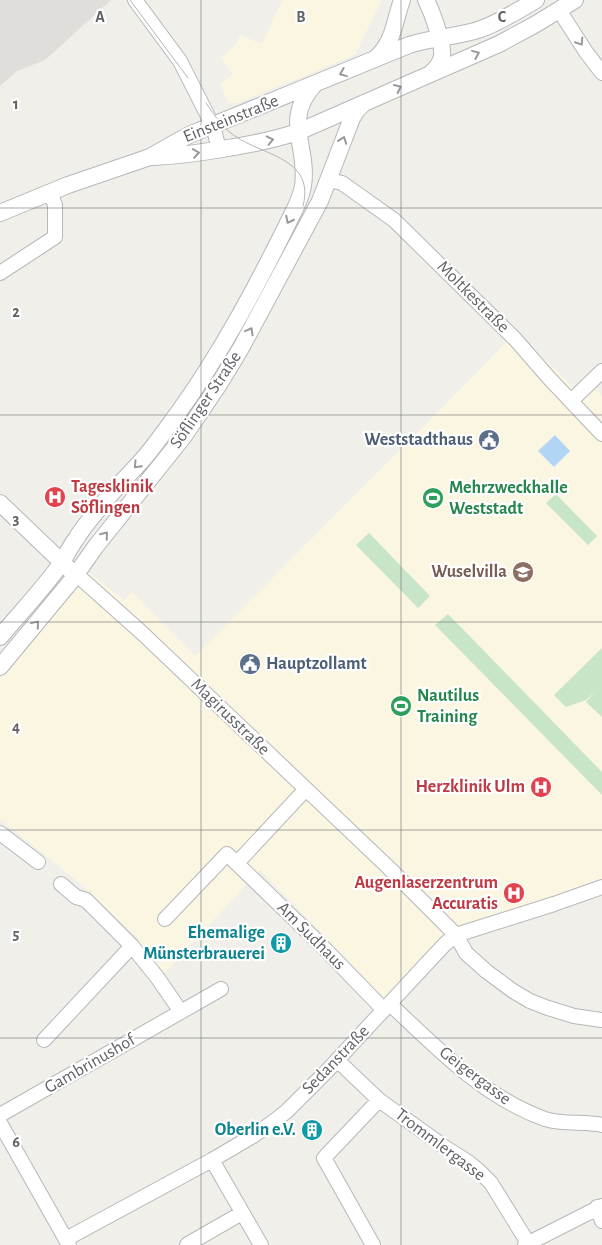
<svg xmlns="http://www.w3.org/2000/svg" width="602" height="1245" font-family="'Alegreya Sans',sans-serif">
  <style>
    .commercial { fill: #fbf6e2 }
    .industrial { fill: #dfdeda }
    .green { fill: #c8e4c9 }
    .water { fill: #b2d5f6 }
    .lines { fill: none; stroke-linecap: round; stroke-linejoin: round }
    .minor-casing { stroke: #b5b7bb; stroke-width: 16 }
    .tertiary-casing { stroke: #b5b7bb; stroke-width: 18 }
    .minor { stroke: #fff; stroke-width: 14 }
    .tertiary { stroke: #fff; stroke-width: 16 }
    .tram { stroke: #b6b6b7; stroke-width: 1 }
    .oneway { stroke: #98999c }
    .grid { fill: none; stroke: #606267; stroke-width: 1; stroke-opacity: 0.55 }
    .labels { text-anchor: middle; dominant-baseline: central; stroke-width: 4.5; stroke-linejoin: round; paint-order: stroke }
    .street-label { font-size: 18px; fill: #606267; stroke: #fff }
    .service-label { font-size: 18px; font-weight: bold; fill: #4e5e75; stroke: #fff; text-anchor: end }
    .health-label { font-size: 18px; font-weight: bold; fill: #be3a42; stroke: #fff; text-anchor: end }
    .leisure-label { font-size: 18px; font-weight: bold; fill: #27864d; stroke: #fff; text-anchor: start }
    .education-label { font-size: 18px; font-weight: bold; fill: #785e54; stroke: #fff; text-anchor: end }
    .culture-label { font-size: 18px; font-weight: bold; fill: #0d838f; stroke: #fff; text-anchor: end }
    .grid-label { font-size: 16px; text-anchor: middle; font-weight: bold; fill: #606267; stroke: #fff; stroke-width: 4.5; stroke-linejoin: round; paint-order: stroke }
  </style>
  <rect width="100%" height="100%" fill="#f0efe9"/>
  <path class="commercial" d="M282,0H382L355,55L238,103H228L220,84L233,74L221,58L236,44L240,35L262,44Z
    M517,332L576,390L597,391L602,396V885L456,935L390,1004L375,988L260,870L164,974L135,946L139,939L81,884L0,819V677L88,572L124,600L132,592L195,656Z"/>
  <path class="industrial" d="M0,0H111L45,60L17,71L0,86Z"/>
  <path class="green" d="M556,494L597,536L588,545L546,503Z
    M369,533L430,596L418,608L356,545Z
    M448,614L602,772V795L435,625Z
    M602,648V717L586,702L595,692L586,700L566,707L554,695Z"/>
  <path class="water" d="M555,435L570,451L554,467L538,451Z"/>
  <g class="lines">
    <g class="minor-casing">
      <path id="minor" d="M135,0L180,61L213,126L219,149
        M559,10L586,52L602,73
        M329,180L342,183L394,220L515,339L549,378L602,434
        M0,273L55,237V205L50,192
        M571,401L602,371
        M76,574L141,632L389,868L456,935L466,953L486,971L513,991L530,1001L548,1008L574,1016L602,1020
        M0,833L38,862
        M237,863L306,789
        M61,884L76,897L86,900L132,946L157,977L181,1012
        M165,919L227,854L318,942L384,1010
        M390,1004C437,1048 483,1097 545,1119C563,1125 585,1121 602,1125
        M44,1040L132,946
        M337,1060L379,1100L446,1148L468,1162L479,1171L491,1183L528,1243
        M0,1115L221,989
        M0,1123L69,1245
        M212,1160L261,1245
        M597,1207L602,1221
        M66,1239L212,1160L253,1136L273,1122L287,1111L327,1071L430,960L445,944L456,935L554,904L602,887
        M187,1245L188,1244L242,1213
        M373,1245L324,1158L379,1100
        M525,1245L602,1206"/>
    </g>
    <g class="tertiary-casing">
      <path id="tertiary" d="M426,0C432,12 444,44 442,57C440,64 436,69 431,73
        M376,58C394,42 394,22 402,0
        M153,157C176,156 199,153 222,149C248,145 273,140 298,132L499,44L536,24L575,0
        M0,213L68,185L150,157L171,145L189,135L409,45C433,37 458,37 481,29C500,22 519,10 536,0
        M0,503L70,570
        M0,637C20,613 42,590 60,565C66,556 70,547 76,539C83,527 93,516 101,506C114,489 130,474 144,458C156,444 167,428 178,413C220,355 254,291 286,227C292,214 301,200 303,186C309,147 282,120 314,85
        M0,667L72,580L96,546L184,436L218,386L241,348L320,201L352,118L357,110L364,103"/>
    </g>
    <use href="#minor" class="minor"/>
    <use href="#tertiary" class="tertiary"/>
    <path class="tram" d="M130,0L188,78
      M206,103C215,116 224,130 238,138C267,156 315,160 303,206"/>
  </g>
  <defs><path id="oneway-chevron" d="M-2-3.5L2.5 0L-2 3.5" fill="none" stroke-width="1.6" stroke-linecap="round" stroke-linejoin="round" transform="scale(1.25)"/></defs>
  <g class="oneway">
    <use href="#oneway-chevron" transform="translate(580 42) rotate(57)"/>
    <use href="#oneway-chevron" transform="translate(476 54) rotate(-22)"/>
    <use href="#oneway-chevron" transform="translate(343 73) rotate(158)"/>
    <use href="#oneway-chevron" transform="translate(398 88) rotate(-25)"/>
    <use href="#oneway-chevron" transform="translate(270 140) rotate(-13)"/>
    <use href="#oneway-chevron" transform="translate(343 140) rotate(-70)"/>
    <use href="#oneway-chevron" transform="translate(196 153) rotate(-9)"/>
    <use href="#oneway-chevron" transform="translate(289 220) rotate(117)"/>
    <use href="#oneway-chevron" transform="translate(250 331) rotate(-61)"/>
    <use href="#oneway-chevron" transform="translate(137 465) rotate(133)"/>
    <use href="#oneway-chevron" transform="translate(105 535) rotate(-51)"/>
    <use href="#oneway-chevron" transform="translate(36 624) rotate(-50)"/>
  </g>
  <path class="grid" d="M201,0V1245M401,0V1245M0,208H602M0,415H602M0,622H602M0,830H602M0,1038H602"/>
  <defs>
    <g id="civic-disc" transform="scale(1.125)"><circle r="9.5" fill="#5c6f8a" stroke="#fff"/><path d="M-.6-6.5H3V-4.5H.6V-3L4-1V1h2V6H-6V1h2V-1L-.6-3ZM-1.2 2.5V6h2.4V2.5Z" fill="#fff"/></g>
    <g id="hospital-disc" transform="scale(1.125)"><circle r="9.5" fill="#e0444e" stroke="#fff"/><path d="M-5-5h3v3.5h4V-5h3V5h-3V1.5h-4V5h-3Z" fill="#fff"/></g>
    <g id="stadium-disc" transform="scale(1.125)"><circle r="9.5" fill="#2e9e5b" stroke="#fff"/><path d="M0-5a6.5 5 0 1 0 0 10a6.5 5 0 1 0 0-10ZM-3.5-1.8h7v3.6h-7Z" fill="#fff"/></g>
    <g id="school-disc" transform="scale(1.125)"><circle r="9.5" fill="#8d6e63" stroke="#fff"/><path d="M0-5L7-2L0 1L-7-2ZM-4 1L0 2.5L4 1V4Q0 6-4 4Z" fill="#fff"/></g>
    <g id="building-disc" transform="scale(1.125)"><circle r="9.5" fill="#0f9aa8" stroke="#fff"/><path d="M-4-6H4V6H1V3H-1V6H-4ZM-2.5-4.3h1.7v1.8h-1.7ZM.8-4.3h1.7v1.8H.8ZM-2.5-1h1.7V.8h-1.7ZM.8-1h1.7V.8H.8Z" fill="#fff"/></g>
  </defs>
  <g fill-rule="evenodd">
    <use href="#civic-disc" x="489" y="440"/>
    <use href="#hospital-disc" x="55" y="497"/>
    <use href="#stadium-disc" x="433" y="498"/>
    <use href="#school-disc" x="523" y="572"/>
    <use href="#civic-disc" x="250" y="664"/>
    <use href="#stadium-disc" x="401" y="706"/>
    <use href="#hospital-disc" x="541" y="787"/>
    <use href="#hospital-disc" x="514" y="893"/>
    <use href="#building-disc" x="281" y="943"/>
    <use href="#building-disc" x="312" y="1130"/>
  </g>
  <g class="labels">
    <g class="street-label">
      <text transform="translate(231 119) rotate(-22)">Einsteinstraße</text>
      <text transform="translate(473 297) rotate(45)">Moltkestraße</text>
      <text transform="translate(206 400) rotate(-56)">Söflinger Straße</text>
      <text transform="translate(230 717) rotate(44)">Magirusstraße</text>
      <text transform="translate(311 936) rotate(45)">Am Sudhaus</text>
      <text transform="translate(336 1060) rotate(-46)">Sedanstraße</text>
      <text transform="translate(90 1064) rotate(-30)">Gambrinushof</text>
      <text transform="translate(475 1076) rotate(37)">Geigergasse</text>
      <text transform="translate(440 1145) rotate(37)">Trommlergasse</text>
    </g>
    <g class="service-label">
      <text x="473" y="440">Weststadthaus</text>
      <text x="266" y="664" text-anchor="start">Hauptzollamt</text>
    </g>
    <g class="health-label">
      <text x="71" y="487" text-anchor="start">Tagesklinik<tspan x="71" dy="21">Söflingen</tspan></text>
      <text x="525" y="787">Herzklinik Ulm</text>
      <text x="498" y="883">Augenlaserzentrum<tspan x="498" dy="21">Accuratis</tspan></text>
    </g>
    <g class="leisure-label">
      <text x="449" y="488">Mehrzweckhalle<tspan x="449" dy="21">Weststadt</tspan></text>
      <text x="417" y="696">Nautilus<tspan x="417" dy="21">Training</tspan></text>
    </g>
    <g class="education-label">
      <text x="507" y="572">Wuselvilla</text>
    </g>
    <g class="culture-label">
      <text x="265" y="933">Ehemalige<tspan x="265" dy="21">Münsterbrauerei</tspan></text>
      <text x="296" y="1130">Oberlin e.V.</text>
    </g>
  </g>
  <g class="grid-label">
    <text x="100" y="22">A</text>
    <text x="301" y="22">B</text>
    <text x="502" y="22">C</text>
    <text x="16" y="109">1</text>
    <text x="16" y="317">2</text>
    <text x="16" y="524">3</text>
    <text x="16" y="732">4</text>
    <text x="16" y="939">5</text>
    <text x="16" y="1147">6</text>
  </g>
</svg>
